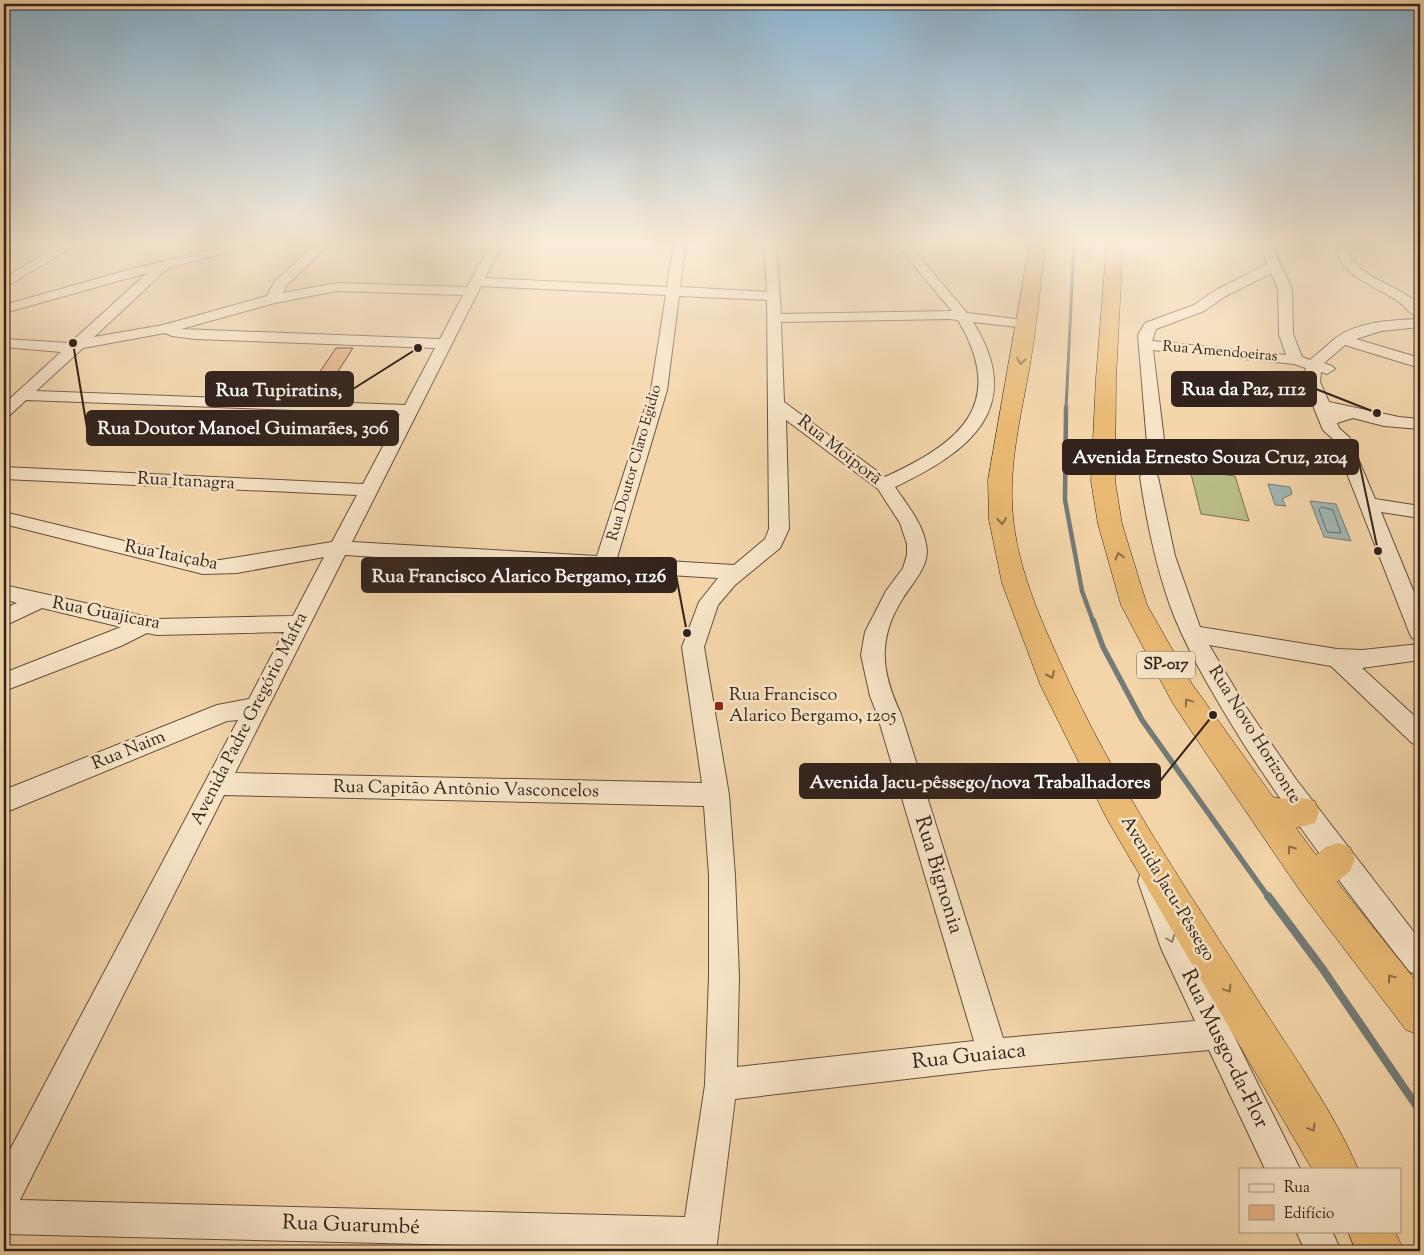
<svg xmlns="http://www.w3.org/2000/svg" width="1424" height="1255" font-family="'Sorts Mill Goudy',serif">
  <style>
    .green { fill: #babd89; stroke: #767053 }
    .water { fill: #9fb6b3; stroke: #737b77 }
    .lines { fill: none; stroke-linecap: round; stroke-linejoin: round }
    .shore { stroke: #686c68; stroke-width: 1 }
    .stream-far3 { stroke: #737b77; stroke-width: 3 }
    .stream-far2 { stroke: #737b77; stroke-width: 4.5 }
    .stream-far1 { stroke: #737b77; stroke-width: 5.5 }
    .stream { stroke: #737b77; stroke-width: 8 }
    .building { fill: #eab286; stroke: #32231d }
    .minor-casing { stroke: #625040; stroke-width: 2 }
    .highway-casing { stroke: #32231d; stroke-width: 1 }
    .minor { fill: #f7e4c7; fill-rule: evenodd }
    .highway { fill: #eaba74; fill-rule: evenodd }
    .oneway { stroke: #8e6e48 }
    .oneway2 { stroke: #948472 }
    .poi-dot { fill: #8f2418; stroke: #f7e4c7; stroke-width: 2 }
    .labels { text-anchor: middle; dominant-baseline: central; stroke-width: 5; stroke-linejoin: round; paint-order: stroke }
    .far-street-label { font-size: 15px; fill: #32231d; stroke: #f7e4c7 }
    .shield { fill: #f7e4c7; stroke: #6d5d50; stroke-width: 1 }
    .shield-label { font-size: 16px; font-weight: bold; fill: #32231d }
    .street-label { font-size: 18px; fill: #32231d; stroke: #f7e4c7 }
    .poi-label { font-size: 18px; fill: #32231d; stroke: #f7e4c7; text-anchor: start }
    .near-street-label { font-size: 21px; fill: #32231d; stroke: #f7e4c7 }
    .leader { fill: none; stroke: #32231d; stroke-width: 2 }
    .callout-dot { fill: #32231d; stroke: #f7e4c7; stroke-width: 2 }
    .callout { fill: #32231d; stroke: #32231d; stroke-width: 2 }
    .callout-label { font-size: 19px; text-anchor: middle; font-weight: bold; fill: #fff }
  </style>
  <rect width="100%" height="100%" fill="#f3d5a9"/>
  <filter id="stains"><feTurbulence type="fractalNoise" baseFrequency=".004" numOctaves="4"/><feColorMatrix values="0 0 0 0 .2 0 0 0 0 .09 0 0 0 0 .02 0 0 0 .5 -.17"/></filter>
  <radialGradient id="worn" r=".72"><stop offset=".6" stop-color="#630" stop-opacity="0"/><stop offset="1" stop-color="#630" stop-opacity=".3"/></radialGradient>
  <path class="green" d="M1190,470L1235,476L1249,521L1201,514Z"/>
  <path class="water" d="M1268,484L1290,487L1292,494L1282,499L1286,506L1275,505Z
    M1310,501L1336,504L1351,541L1324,537Z"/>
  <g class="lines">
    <path class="shore" d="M1322,507L1333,510L1341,533L1327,532L1319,510Z"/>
    <path class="stream-far3" d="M1066,408L1074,243"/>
    <path class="stream-far2" d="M1066,407L1065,500L1082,591L1093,621"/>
    <path class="stream-far1" d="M1093,620L1103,647L1142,720L1269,898"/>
    <path class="stream" d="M1268,896L1322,968L1420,1111"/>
  </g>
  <path class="building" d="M336,348H353L337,373H319Z"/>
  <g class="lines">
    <g class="minor-casing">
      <path id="minor" d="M63,243H79L4,288V278Z
        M238,243H261L168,268L94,337L163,325L267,296L275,281L317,243H331L286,286L283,293L337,283L467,287L488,248L440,247L434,243H503L485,278L667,287L674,243H686L680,287L767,292L764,243H776L781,314L952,311L895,243H908L967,313L1032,321L1034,324L1027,328L973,322C1027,408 969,452 895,487C907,505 922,522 926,544C931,565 913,582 903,598C877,639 881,672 901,714L1003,1038L1195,1021L1161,948L1138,881L1141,872L1151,868L1161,872L1187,941L1300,1169H1265L1209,1050L993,1069L735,1099L716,1251L4,1234V1161L238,720L227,721L4,813V790L217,705L249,699L284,632L157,635L147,633L121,646L4,691V673L121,627L42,608L4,626V609L17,603L4,599V585L157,619L293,616L324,557L237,573L203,574L4,524V512L203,560H220L332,542L357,495L4,479V467L363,484L400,414L26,400L10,415L4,417V404L61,352L4,347V339L70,343L147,273L4,313V305L128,270ZM481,286L666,295L651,390L597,556L352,542ZM337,291L463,295L440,339L181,329L275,303ZM679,296L767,300L769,529L765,539L734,565L617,558L667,390ZM949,319L958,320C1008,404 960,443 885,477L784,402L781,322ZM165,333L172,336L195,339L435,348L405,405L36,391L83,348ZM786,420L878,489L900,523L907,544V555L903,568L886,591L865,632L861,655L870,696L877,714L974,1041L737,1067L739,977L735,876L729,795L704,647L718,605L735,585L780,548L789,529ZM345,555L718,578L699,602L682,647L702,783L235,773ZM224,795L704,806L709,876V977L705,1085L685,1217L20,1200Z
        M1263,243H1275L1274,251L1292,289L1293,334L1302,357L1310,360C1320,352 1328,344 1337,337C1360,321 1394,320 1420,319V327L1381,331L1356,339L1420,358V368L1345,345L1324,363L1332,366L1335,369L1327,374L1321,372L1320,382L1329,402L1399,417L1420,419V429L1384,426L1353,418L1337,423L1339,428L1349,437L1375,499L1420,506V518L1381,512L1420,607V640L1412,638L1409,632L1334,440L1323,430L1314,408L1304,382L1306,368L1294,364L1153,350L1166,456L1163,460H1151L1148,456L1138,335L1145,323L1194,305L1214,291L1267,264L1262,251ZM1271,273L1278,289L1279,334L1286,355L1152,341L1156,329L1204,311L1224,297Z
        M1346,243H1360L1349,254C1360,277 1395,285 1414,300L1420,306V318C1411,316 1406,307 1399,302C1378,287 1347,279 1336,253Z
        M1149,471L1155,473L1158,477L1175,556L1200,627L1337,649L1362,650L1420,644V660L1362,668L1420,721V746L1412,743L1331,666L1209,645L1246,707L1295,778L1420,940V976L1410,972C1352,899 1296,824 1245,746C1219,704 1193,662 1174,616C1157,572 1147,524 1140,477L1143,473Z
        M1296,1231H1332L1341,1251H1305Z"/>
    </g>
    <g class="highway-casing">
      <path id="highway" d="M1030,243H1046C1040,284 1037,325 1030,365C1021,416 1008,465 1013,517C1018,568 1039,616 1060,662C1113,782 1188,891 1259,1002C1292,1054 1334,1112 1358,1169H1312L1107,819L1040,684L1002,583L989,520L988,480Z
        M1107,243H1123L1116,378L1115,481L1122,524L1147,605L1192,684L1273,797C1288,801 1298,795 1315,801L1319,812L1315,823L1296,828L1316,855L1326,847L1338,843L1350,847L1355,859L1350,871L1337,882L1420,986V1035L1406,1030L1301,892L1208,756L1172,702L1121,605L1098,524L1091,481L1096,378Z
        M1348,1231H1395L1404,1251H1356Z"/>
    </g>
    <use href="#minor" class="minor"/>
    <use href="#highway" class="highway"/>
  </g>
  <defs><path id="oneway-chevron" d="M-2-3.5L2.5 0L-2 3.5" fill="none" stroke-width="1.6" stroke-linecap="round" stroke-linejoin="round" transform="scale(1.25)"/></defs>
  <g class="oneway">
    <use href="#oneway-chevron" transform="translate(1021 361) rotate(100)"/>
    <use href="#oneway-chevron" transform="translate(1002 521) rotate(83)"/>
    <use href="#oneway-chevron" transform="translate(1119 556) rotate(-105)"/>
    <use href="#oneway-chevron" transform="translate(1051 675) rotate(66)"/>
    <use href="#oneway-chevron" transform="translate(1188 702) rotate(-124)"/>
    <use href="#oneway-chevron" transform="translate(1291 849) rotate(-126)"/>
    <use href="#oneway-chevron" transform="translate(1391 978) rotate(-127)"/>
    <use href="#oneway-chevron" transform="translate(1228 989) rotate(59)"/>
    <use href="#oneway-chevron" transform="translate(1312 1128) rotate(59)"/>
  </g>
  <use class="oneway2" href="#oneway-chevron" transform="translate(1171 939) rotate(69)"/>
  <linearGradient id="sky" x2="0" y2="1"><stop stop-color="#8bb5d3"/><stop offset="0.58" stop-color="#faecd8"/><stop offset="1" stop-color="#faecd8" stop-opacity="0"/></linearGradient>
  <rect width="1424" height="419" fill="url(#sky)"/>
  <rect class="poi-dot" x="714" y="701" width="10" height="10" rx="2.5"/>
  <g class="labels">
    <g class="far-street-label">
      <text transform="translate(1220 352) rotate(5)">Rua Amendoeiras</text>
      <text transform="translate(635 463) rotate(-74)">Rua Doutor Claro Egídio</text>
    </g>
    <rect class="shield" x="1137" y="651.5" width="58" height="27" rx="4"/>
    <g class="shield-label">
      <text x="1166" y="665">SP-017</text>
    </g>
    <g class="street-label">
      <text transform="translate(839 451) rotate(38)">Rua Moiporã</text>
      <text transform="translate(186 482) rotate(3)">Rua Itanagra</text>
      <text transform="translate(171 556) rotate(11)">Rua Itaiçaba</text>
      <text transform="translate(106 614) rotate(11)">Rua Guajicara</text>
      <text transform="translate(250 719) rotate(-63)">Avenida Padre Gregório Mafra</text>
      <text transform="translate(1254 735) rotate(58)">Rua Novo Horizonte</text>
      <text transform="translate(129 751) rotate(-22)">Rua Naim</text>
      <text transform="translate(466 790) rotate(1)">Rua Capitão Antônio Vasconcelos</text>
      <text transform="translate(1167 889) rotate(59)">Avenida Jacu-Pêssego</text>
    </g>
    <g class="poi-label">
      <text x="729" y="696">Rua Francisco<tspan x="729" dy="21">Alarico Bergamo, 1205</tspan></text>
    </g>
    <g class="near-street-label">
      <text transform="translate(938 875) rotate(73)">Rua Bignonia</text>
      <text transform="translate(1224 1049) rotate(64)">Rua Musgo-da-Flor</text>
      <text transform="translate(969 1057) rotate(-6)">Rua Guaiaca</text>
      <text transform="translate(351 1226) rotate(2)">Rua Guarumbé</text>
    </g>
  </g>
  <path class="leader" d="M1377 413L1316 389M418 348L353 389M73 343L87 428M1378 551L1358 457M687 633L676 575M1213 715L1160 781"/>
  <g class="callout-dot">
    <circle cx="1377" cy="413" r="5"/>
    <circle cx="418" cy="348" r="5"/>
    <circle cx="73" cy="343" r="5"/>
    <circle cx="1378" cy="551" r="5"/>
    <circle cx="687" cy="633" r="5"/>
    <circle cx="1213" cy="715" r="5"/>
  </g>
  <g class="callout">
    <rect x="1172" y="372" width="144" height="34" rx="5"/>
    <rect x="206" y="372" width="147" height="34" rx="5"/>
    <rect x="87" y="411" width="311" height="34" rx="5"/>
    <rect x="1063" y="440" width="295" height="34" rx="5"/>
    <rect x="362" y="558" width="314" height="34" rx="5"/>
    <rect x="800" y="764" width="360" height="34" rx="5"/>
  </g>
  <g class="callout-label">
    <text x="1244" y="395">Rua da Paz, 1112</text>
    <text x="279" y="396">Rua Tupiratins,</text>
    <text x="243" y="434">Rua Doutor Manoel Guimarães, 306</text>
    <text x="1210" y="463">Avenida Ernesto Souza Cruz, 2104</text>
    <text x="519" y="582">Rua Francisco Alarico Bergamo, 1126</text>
    <text x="980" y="788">Avenida Jacu-pêssego/nova Trabalhadores</text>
  </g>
  <rect width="1424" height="1255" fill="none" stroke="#f3d5a9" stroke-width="20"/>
  <rect x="5" y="5" width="1414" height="1245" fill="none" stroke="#32231d" stroke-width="2.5"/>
  <rect x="10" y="10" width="1404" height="1235" fill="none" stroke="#32231d"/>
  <rect x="1239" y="1168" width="162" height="65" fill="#f7e4c7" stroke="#a89783"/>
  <rect x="1249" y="1184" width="25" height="8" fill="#f7e4c7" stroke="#a89783"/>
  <text x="1284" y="1192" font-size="15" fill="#32231d">Rua</text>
  <rect x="1249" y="1205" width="25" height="15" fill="#eab286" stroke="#a89783"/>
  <text x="1284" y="1218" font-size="15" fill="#32231d">Edifício</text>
  <rect width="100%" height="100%" filter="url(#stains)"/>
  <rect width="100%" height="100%" fill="url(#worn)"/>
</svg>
